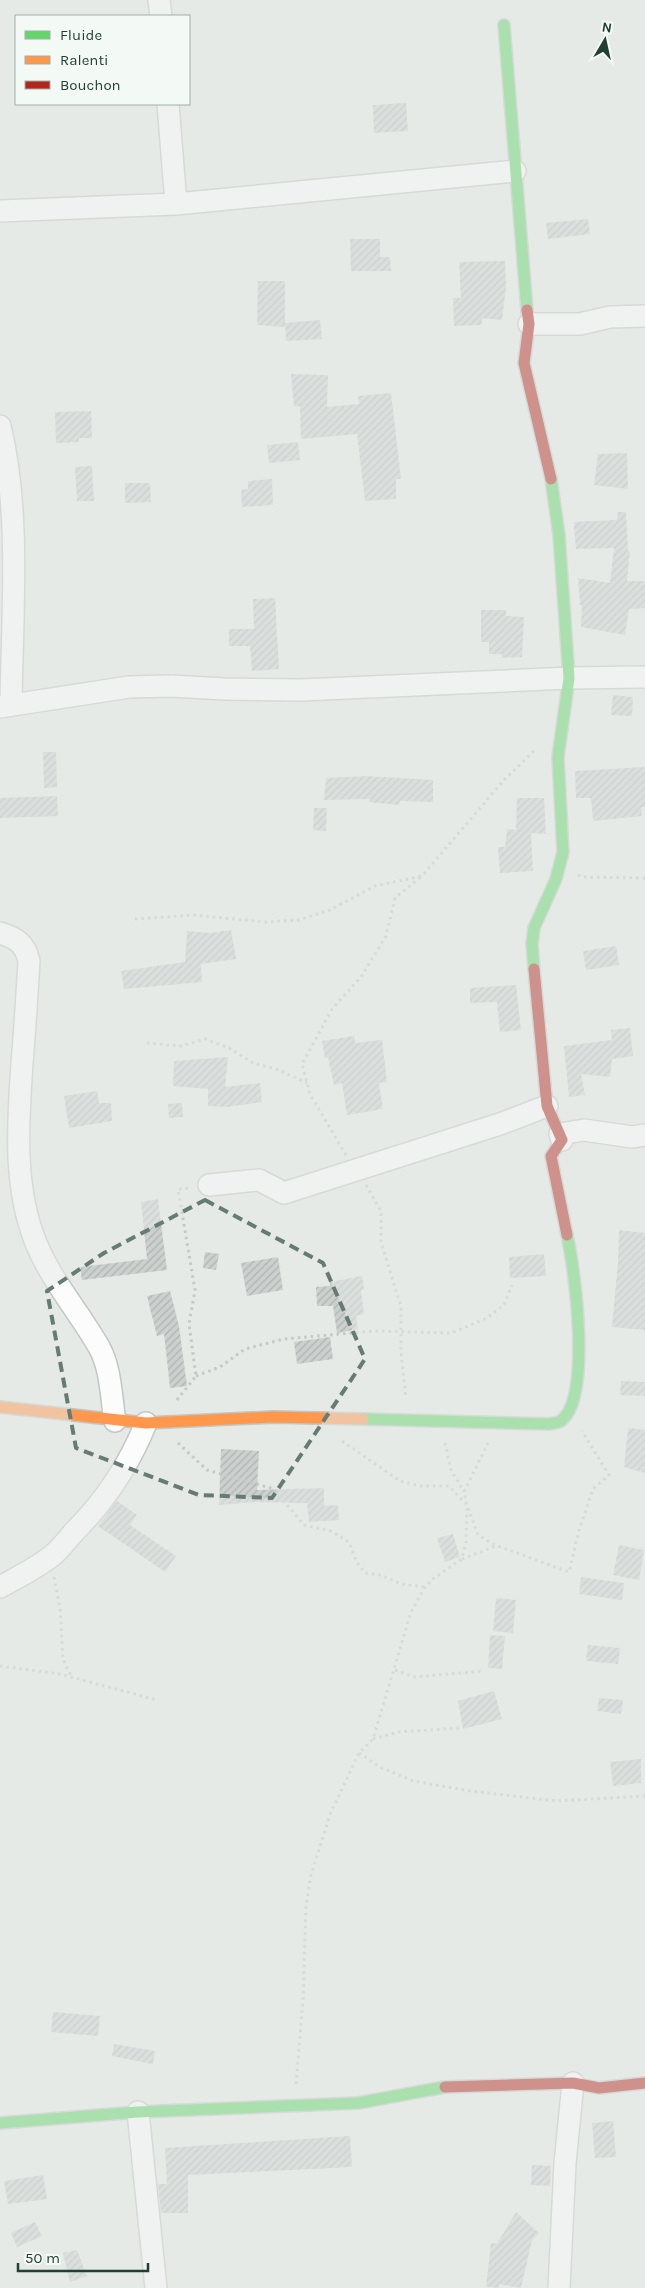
<svg xmlns="http://www.w3.org/2000/svg" width="645" height="2288" font-family="Karla,sans-serif">
  <style>
    .building { fill: url(#building-hatch) }
    .lines { fill: none; stroke-linecap: round; stroke-linejoin: round }
    .street-casing { stroke: #c2c7c4; stroke-width: 24 }
    .fast-casing { stroke: #c0c8c4; stroke-width: 14 }
    .slow-casing { stroke: #c0c8c4; stroke-width: 14 }
    .jam-casing { stroke: #c0c8c4; stroke-width: 14 }
    .path { stroke: #c1cac5; stroke-width: 3; stroke-dasharray: 2.5 4; stroke-linecap: butt }
    .street { stroke: #fbfcfb; stroke-width: 21 }
    .fast { stroke: #63d668; stroke-width: 11 }
    .slow { stroke: #ff974d; stroke-width: 11 }
    .jam { stroke: #b3261e; stroke-width: 11 }
    .marked { fill: none; stroke: #667b73; stroke-width: 4; stroke-dasharray: 10 6; stroke-linejoin: round }
  </style>
  <defs>
    <pattern id="building-hatch" width="6" height="6" patternUnits="userSpaceOnUse" patternTransform="scale(1.25)"><rect width="6" height="6" fill="#ccd1cf"/><path d="M-1 1l2-2M0 6l6-6M5 7l2-2" fill="none" stroke="#afb4b2"/></pattern>
  </defs>
  <rect width="100%" height="100%" fill="#e5eae7"/>
  <path class="building" d="M406,103L408,131L374,133L373,105Z
    M588,219L590,234L548,239L546,223Z
    M350,239H380V257H390L391,271H351Z
    M505,261L506,287L502,320L482,318V325L454,326L453,298H461L459,262Z
    M258,281H285V327L257,325Z
    M320,320L322,339L286,341L285,323Z
    M291,374L328,375L327,407L359,404L358,396L391,393L401,479H396V499L365,501L357,434L301,439L300,406L294,407Z
    M91,411L92,438H79V442L56,443L55,412Z
    M298,442L300,460L269,463L267,445Z
    M627,453L628,489L594,485L598,454Z
    M92,466L94,501H77L75,467Z
    M272,479L273,505L242,507L241,490L248,489V481Z
    M125,483H150L151,502L125,503Z
    M618,512H626L628,551H630L627,581H645V608L629,609L625,635L581,627L582,605H580L578,578L610,583L614,548L576,549L574,529V522L617,520Z
    M275,598L279,669L252,671L250,646H229V629H254L253,599Z
    M481,610H506V616L524,617L522,657L502,658V654H489V642H481Z
    M613,695L633,697L632,716L611,715Z
    M43,752H56L57,787L44,788Z
    M645,767V807H641L642,816L593,821L591,798H576L575,771Z
    M367,776L433,780V802L400,801L399,805L369,802L370,799L324,800L326,778Z
    M57,796L58,816L0,818V798Z
    M517,798H544L546,834L531,833L533,871L500,873L498,847H505L507,829L516,830Z
    M314,808H327L326,831L313,830Z
    M231,930L236,959L201,964L202,982L124,989L121,971L185,962L187,931L210,933Z
    M616,946L619,965L586,970L583,951Z
    M516,985L521,1030L500,1032L497,1002L470,1003V988Z
    M630,1028L633,1056L612,1059L610,1077L581,1074L585,1095L569,1097L564,1046L612,1040L611,1030Z
    M354,1036L355,1043L382,1040L387,1082L379,1083L383,1109L347,1115L342,1083L334,1085L328,1057L325,1058L322,1041Z
    M228,1057L225,1087L260,1083L262,1102L227,1107L208,1106V1089L173,1086L174,1061Z
    M97,1091L99,1103H111L112,1121L69,1128L64,1096Z
    M182,1103L183,1117L169,1118L168,1104Z
    M158,1199L167,1270L82,1280L80,1267L147,1259L141,1202Z
    M619,1230L645,1233V1330L612,1327L618,1262Z
    M205,1252L219,1254L216,1270L203,1268Z
    M544,1254L546,1276L510,1278L509,1257Z
    M278,1257L283,1290L247,1296L241,1263Z
    M362,1276L364,1289L361,1290L364,1314L356,1316L358,1329L337,1333L333,1306H317L316,1287L330,1286V1282Z
    M170,1291L179,1326L187,1386L170,1388L164,1334L157,1336L147,1296Z
    M330,1337L333,1359L297,1364L294,1342Z
    M621,1381L645,1382V1396L620,1395Z
    M628,1428L645,1430V1473L624,1467Z
    M221,1449L259,1451L257,1490L324,1488V1506L338,1505L339,1520L309,1522L307,1503L256,1502L219,1505Z
    M117,1501L137,1515L130,1525L176,1556L165,1572L98,1526Z
    M453,1534L460,1557L445,1562L437,1538Z
    M619,1545L644,1550L639,1580L613,1575Z
    M581,1577L624,1583L622,1600L579,1594Z
    M496,1598L516,1600L513,1633L493,1631Z
    M490,1635L505,1636L502,1669L488,1668Z
    M588,1645L620,1648L618,1664L586,1661Z
    M494,1691L502,1719L463,1729L458,1701Z
    M599,1698L623,1700L621,1714L597,1711Z
    M641,1759V1783L613,1786L610,1762Z
    M53,2012L100,2016L98,2036L51,2032Z
    M114,2044L155,2051L153,2064L112,2056Z
    M613,2121L616,2157L595,2158L592,2123Z
    M350,2136L352,2167L188,2175V2213H161L158,2184H167L165,2148Z
    M532,2165L551,2166L550,2186L531,2185Z
    M43,2175L47,2199L8,2204L4,2181Z
    M516,2212L539,2233L532,2240L521,2288L499,2284V2288L486,2287L491,2243L497,2244Z
    M35,2222L42,2236L17,2247L11,2233Z
    M77,2250L87,2276L70,2282L63,2253Z"/>
  <g class="lines">
    <g class="street-casing">
      <path id="street" d="M159,0L161,16
        M168,104L176,204
        M0,211L176,204L515,171
        M529,324H580L610,317L645,316
        M0,426C21,512 12,617 11,705
        M0,707L129,687L171,686L225,689L301,690L569,678L645,677
        M0,933C16,938 25,943 29,961C27,995 25,1029 22,1063C18,1123 13,1186 36,1243C51,1280 79,1312 99,1347C111,1368 111,1397 115,1421
        M562,1140L560,1134L584,1130L632,1137L645,1135
        M209,1185L259,1180L284,1193L500,1124L547,1106
        M0,1587C18,1577 37,1568 53,1555C61,1548 67,1540 74,1532C106,1500 129,1465 146,1423
        M138,2112L156,2288
        M559,2288L565,2163L573,2083"/>
    </g>
    <g class="fast-casing">
      <path id="fast" d="M504,25L527,310
        M534,969L532,944L534,928L556,879L563,852L558,757L569,678L559,535L551,479
        M363,1419L549,1424C554,1423 560,1423 563,1419C591,1394 575,1270 567,1235
        M0,2123L138,2112L358,2103L445,2087"/>
    </g>
    <g class="slow-casing">
      <path id="slow" d="M0,1407L146,1423L273,1417L363,1419"/>
    </g>
    <g class="jam-casing">
      <path id="jam" d="M527,310L529,324L524,363L551,479
        M534,969L547,1106L562,1140L551,1156L567,1235
        M445,2087L573,2083L599,2088L645,2083"/>
    </g>
    <path class="path" d="M578,875L582,877L645,878
      M135,919L193,915L265,922L298,920L330,910L375,886L422,876L504,780L536,749
      M147,1043L181,1046L205,1039L229,1048L253,1063L279,1070L307,1083
      M346,1155L310,1094L302,1064L332,1009L361,977L386,936L395,898L422,876
      M366,1185L381,1211V1242L401,1307V1352L406,1399
      M196,1376L220,1367L245,1349L284,1339L374,1331L451,1333L487,1318L504,1305L512,1285
      M177,1400L196,1376L189,1324L195,1290L178,1189L191,1188
      M342,1441L400,1481L420,1486H449L467,1505L478,1535L495,1545L569,1572L579,1530L593,1489L609,1475L582,1431
      M178,1443L207,1470L274,1489L304,1525L331,1531L349,1542L356,1561L365,1573L381,1575L401,1584L424,1587
      M445,1443L451,1470L464,1492
      M462,1559L496,1546
      M54,1577L60,1608L63,1659L71,1676
      M0,1666L60,1674L157,1700
      M395,1670L414,1677L484,1671
      M373,1739L398,1732L459,1728
      M359,1753L380,1767L413,1781L470,1791L556,1801L645,1796
      M296,2084L303,2000L306,1906L311,1875L331,1812L359,1753L373,1739L411,1612L425,1587L434,1578L462,1559L466,1542L467,1505L464,1492L488,1443"/>
    <use href="#street" class="street"/>
    <use href="#fast" class="fast"/>
    <use href="#slow" class="slow"/>
    <use href="#jam" class="jam"/>
  </g>
  <path d="M0 0H645V2288H0ZM205,1200L323,1263L365,1359L272,1498L199,1495L76,1448L47,1291L104,1253Z" fill="#e5eae7" fill-opacity=".55" fill-rule="evenodd"/>
  <path class="marked" d="M205,1200L323,1263L365,1359L272,1498L199,1495L76,1448L47,1291L104,1253Z"/>
  <rect x="15" y="15" width="175" height="90" fill="#f3f9f5" stroke="#9fafa8"/>
  <rect x="25" y="31" width="25" height="8" fill="#63d668" stroke="#9fafa8"/>
  <text x="60" y="40" font-size="15" fill="#213f34">Fluide</text>
  <rect x="25" y="56" width="25" height="8" fill="#ff974d" stroke="#9fafa8"/>
  <text x="60" y="65" font-size="15" fill="#213f34">Ralenti</text>
  <rect x="25" y="81" width="25" height="8" fill="#b3261e" stroke="#9fafa8"/>
  <text x="60" y="90" font-size="15" fill="#213f34">Bouchon</text>
  <g transform="translate(605 40) rotate(9)" stroke="#f3f9f5" stroke-width="4" paint-order="stroke">
  <path d="M0-4L9 19L0 12L-9 19Z" fill="#213f34"/>
  <text y="-8" font-size="14" font-weight="bold" text-anchor="middle" fill="#213f34">N</text>
  </g>
  <path d="M18 2263v8h130v-8" fill="none" stroke="#213f34" stroke-width="2.5"/>
  <text x="25" y="2263" font-size="15" fill="#213f34" stroke="#f3f9f5" stroke-width="4" paint-order="stroke">50 m</text>
</svg>
